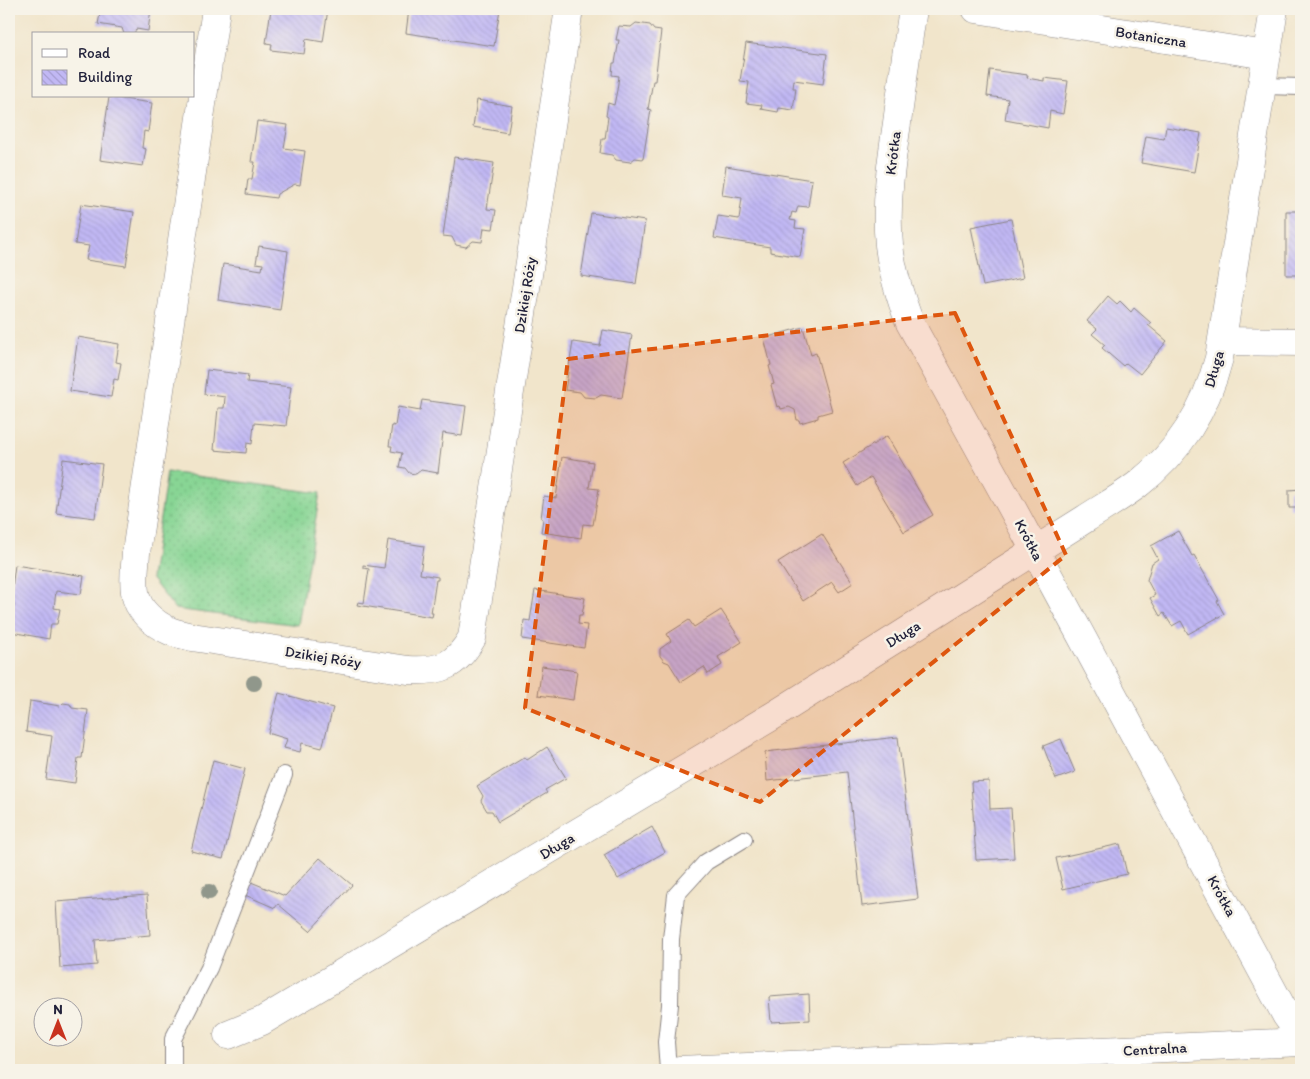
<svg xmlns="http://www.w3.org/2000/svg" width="1310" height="1079" font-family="Itim,sans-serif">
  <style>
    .grass { fill: url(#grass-dots); stroke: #557c68 }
    .building { fill: url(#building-back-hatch) }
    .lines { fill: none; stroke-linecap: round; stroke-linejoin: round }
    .service-casing { stroke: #8a8483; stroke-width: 18 }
    .minor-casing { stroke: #8a8483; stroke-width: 29 }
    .tertiary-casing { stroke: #8a8483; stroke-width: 29 }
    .service { stroke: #fff; stroke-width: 16 }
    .minor { stroke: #fff; stroke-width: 28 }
    .tertiary { stroke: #fff; stroke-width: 28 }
    .tree { fill: #90978b }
    .marked { fill: #de560e; fill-opacity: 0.2; stroke: #de560e; stroke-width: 4; stroke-dasharray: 10 6; stroke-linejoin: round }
    .labels { text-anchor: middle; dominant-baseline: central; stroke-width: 5; stroke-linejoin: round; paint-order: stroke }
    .street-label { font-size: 15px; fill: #22223b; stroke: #f7f3e8 }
  </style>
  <defs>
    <pattern id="grass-dots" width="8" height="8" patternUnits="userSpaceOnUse" patternTransform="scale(1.25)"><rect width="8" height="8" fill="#88d594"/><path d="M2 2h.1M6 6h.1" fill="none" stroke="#75b780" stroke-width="1.8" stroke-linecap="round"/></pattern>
    <pattern id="building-back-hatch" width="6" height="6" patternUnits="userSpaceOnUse" patternTransform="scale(1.25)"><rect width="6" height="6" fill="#c1b8f4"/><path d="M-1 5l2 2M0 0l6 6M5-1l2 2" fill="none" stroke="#a69ed2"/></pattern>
  </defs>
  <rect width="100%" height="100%" fill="#f7f3e8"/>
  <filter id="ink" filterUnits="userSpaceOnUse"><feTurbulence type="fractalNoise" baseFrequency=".02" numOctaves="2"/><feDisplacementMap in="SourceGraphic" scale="10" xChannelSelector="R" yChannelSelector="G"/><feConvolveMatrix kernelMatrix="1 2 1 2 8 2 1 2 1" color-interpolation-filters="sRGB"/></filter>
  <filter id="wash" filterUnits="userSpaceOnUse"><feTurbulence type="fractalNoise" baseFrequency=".0096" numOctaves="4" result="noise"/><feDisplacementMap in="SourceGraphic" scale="20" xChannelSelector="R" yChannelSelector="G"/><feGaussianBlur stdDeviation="1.12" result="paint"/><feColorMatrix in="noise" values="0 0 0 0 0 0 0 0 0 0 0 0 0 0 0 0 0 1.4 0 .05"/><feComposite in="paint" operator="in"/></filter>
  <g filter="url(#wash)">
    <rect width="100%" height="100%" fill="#f1e5cb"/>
    <path class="grass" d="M167,472L320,493L298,625L175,609L151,578Z"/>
    <g id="blocks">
      <path class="building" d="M101,9H151L148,31L136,29L134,34H124L122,28L98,24Z
        M271,9H328L323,42L306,39L304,54L271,50L272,44L266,43Z
        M409,9H500L494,46L406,33Z
        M636,23L650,25L654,30L661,31L655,81H653L648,109L651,110L643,159L635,158L630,162L616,160L612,155L600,153L602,139H605L608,117L606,116L608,103L614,105L617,90L619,76L612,75L613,63H615L619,40H616L619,26L631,27Z
        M746,43L827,54L823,84L794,80L793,88H796L793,110L779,108L778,112L761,109L762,105L746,103L749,82L740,81Z
        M990,70L1028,75L1027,78L1044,81V78L1068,81L1063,114L1050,111L1048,128L1005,120L1008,99L987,96Z
        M109,97L152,103L148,132L144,131L142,148L146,149L143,166L100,160Z
        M477,100L512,106L508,133L473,127Z
        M257,121L288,125L284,148L305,151L300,185L295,184L277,194L276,198L246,194L248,179H252L255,162H251Z
        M1166,127L1201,133L1194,172L1141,163L1146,136L1164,139Z
        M454,157L494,163L487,209L496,210L493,229L484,228L482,242L473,241L466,247L456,245L452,237L443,236Z
        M726,166L812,180L808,207L798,206L796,213L792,212L790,220L796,221L795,228L805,229L800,257L770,252V247L714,238L718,216L739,219L742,198L722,195Z
        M81,204L134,212L126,266L86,260L89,246L75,244Z
        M1286,211H1301V275H1286Z
        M591,213L645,221L636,284L581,276Z
        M1011,219L1023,278L983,286L971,227Z
        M259,246L288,251L280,310L218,300L223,264L262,270L263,264L256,263Z
        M1108,296L1117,304L1120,301L1131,312L1134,308L1151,323L1148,325L1167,341L1140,374L1126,363L1123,366L1102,348L1105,345L1092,334L1097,329L1087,321Z
        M803,327L811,355L816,353L832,411L818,415V418L800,423L799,420H797L795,410L789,407L781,409L780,406L777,407L771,385L774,384L769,366L771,365L764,338Z
        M603,330L632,335L622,398L601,395L596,398L584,397L580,392L565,390L573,342L600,346Z
        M78,337L119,344L116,362L121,363L118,380L114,379L111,397L70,391Z
        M207,370L248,375L247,382L291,387L286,426L254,423L252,444L247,443L246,453L214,450L218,408H224L225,397L204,394Z
        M422,400L466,406L462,436L443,433L438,473L421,470L416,474L409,473L405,468L399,467L402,453L391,451L392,446H389L392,425L395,426L398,407L420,411Z
        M887,436L933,515L904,532L871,477L857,486L843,463Z
        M562,457L593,462L589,488L599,489L593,525L583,524L581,538L541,532L543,519L541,518L544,496L556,498Z
        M63,459L102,464L95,518L56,513Z
        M1301,489V508H1289V490Z
        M1178,531L1192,556L1194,555L1219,600L1217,601L1224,614L1188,634L1181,621L1172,626L1164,613L1160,616L1150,598L1155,595L1147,580L1152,563L1158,559L1151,546Z
        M822,534L853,583L839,592L832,582L803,601L778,562Z
        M388,540L424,546L420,574L438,577V580H436L431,613H433L432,617L357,605L358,602L364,603L369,569L363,568V565L384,568Z
        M15,565L84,576L81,594L56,591L54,608L60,609L57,624H51L49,639L11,632L14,605L10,604Z
        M535,590L585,598L582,615H579L578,624L587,625L584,648L522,639L524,620L530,621Z
        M721,610L742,642L718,657L722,665L708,674L704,667L681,682L669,663L664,661L660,656V649L671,641L667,634L689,620L694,627Z
        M542,666L577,671L573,700L538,695Z
        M279,693L333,708L322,748L302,743L300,752L284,748L287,739L268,733Z
        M30,701L60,706L63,703L70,704L72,708L88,710L82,758H78L75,783L46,779L52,736L26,732Z
        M898,737L918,899L862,906L847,772L767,781L765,752Z
        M1061,739L1075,772L1056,779L1043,746Z
        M547,747L566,778L545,790L547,793L498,822L492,811H487L481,801L483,796L477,786L525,757L527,760Z
        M213,760L245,769L223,859L191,851Z
        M989,781L990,809L1011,808L1014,858L976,860L971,782Z
        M652,827L665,852L618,879L604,855Z
        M1120,844L1127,874L1063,889L1056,858Z
        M320,858L352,885L310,931L278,904L275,908L245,895L251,882L285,896Z
        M147,895L150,935L95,940L97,965L60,968L56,902Z
        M809,994L810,1020L771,1022L769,997Z"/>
    </g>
  </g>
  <g filter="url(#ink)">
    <use href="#blocks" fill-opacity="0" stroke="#8a8483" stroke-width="1"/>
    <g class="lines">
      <g class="service-casing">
        <path id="service" d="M1262,86L1301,87
          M173,1070V1039L209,968L284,775
          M668,1070L666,1042L670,1005L671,939L676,895L706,862L744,839"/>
      </g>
      <g class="minor-casing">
        <path id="minor" d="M216,9L136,553C135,566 133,579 135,592C137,610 154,624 170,631C176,634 185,635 192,637L408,670C440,672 456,666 472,638L569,9
          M913,9C907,47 902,85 897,123C891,163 885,204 889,245C892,272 900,297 910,323L1011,506L1286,1015L1301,1036
          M976,9L1266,55
          M1222,341L1301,342
          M228,1035L262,1021L776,714L1085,519C1102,508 1120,498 1137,485C1178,453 1206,409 1219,358L1274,9"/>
      </g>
      <g class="tertiary-casing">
        <path id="tertiary" d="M679,1070L1301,1042"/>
      </g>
      <use href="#service" class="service"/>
      <use href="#minor" class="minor"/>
      <use href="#tertiary" class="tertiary"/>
    </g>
    <g class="tree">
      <circle cx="254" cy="683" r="8"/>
      <circle cx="209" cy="892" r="8"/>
    </g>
  </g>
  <path class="marked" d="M955,313L1066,555L760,802L525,708L568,359Z"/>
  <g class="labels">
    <g class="street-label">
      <text transform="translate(1151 37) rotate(9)">Botaniczna</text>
      <text transform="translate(893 153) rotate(-83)">Krótka</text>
      <text transform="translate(525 295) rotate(-81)">Dzikiej Róży</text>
      <text transform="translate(1214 369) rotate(-74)">Długa</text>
      <text transform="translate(1029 540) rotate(62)">Krótka</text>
      <text transform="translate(903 634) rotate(-32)">Długa</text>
      <text transform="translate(323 657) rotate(9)">Dzikiej Róży</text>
      <text transform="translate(557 846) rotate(-31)">Długa</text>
      <text transform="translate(1222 896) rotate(61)">Krótka</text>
      <text transform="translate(1155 1049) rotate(-3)">Centralna</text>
    </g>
  </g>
  <rect width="1310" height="1079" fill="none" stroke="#f7f3e8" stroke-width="30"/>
  <rect x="32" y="32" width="162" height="65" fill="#f7f3e8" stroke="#a29fa3"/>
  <rect x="42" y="49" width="25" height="8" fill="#ffffff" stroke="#a29fa3"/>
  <text x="78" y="58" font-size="15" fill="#22223b">Road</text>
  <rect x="42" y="70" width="25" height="15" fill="url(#building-back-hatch)" stroke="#a29fa3"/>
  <text x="78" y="82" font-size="15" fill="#22223b">Building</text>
  <g transform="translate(58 1022)"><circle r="24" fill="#f7f3e8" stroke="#a29fa3"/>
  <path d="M0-4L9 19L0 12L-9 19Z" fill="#c8321e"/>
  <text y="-8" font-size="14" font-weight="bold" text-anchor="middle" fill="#22223b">N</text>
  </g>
</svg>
